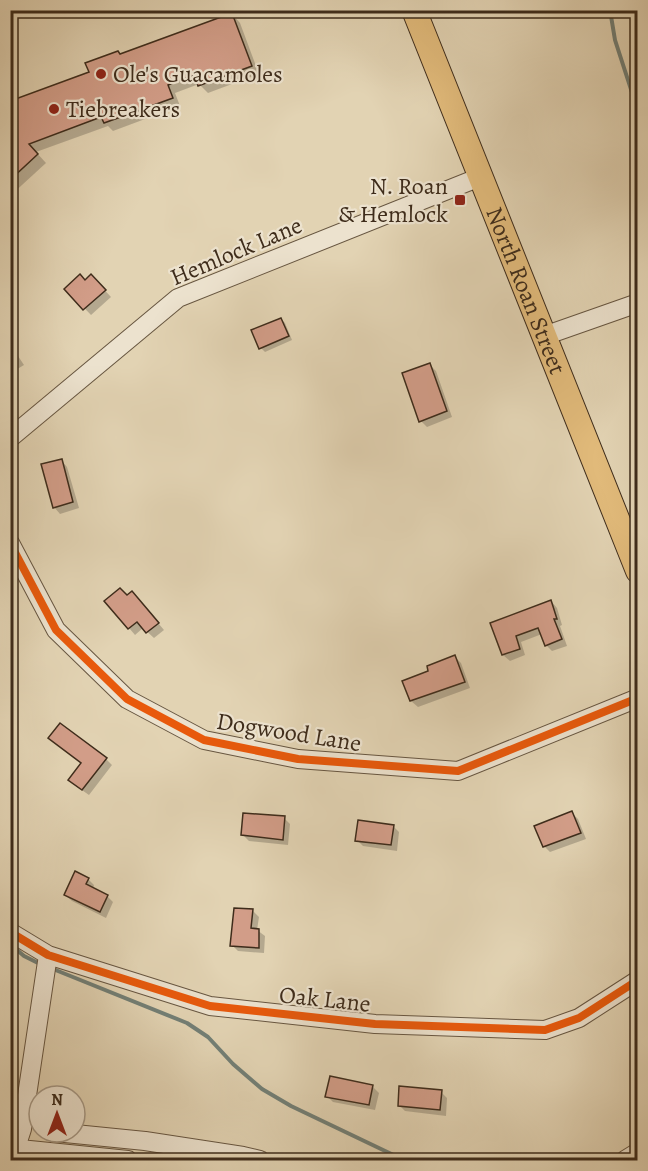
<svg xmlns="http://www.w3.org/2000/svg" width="648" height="1171" font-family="Alegreya,serif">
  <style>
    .shadow { fill: #0003 }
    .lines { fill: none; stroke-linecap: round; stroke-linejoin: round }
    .stream { stroke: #727f76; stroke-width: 4 }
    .building { fill: #d29d88; stroke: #3e2c1b; stroke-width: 1.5 }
    .minor-casing { stroke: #675641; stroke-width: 20 }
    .major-casing { stroke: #3e2c1b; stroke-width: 26 }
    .minor { stroke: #ece2ce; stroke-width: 18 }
    .major { stroke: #e1ba7a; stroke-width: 24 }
    .cycleway-casing { stroke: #ece2ce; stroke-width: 11 }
    .cycleway { stroke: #e8590c; stroke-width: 8 }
    .poi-dot { fill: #8f2418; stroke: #ece2ce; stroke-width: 2 }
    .labels { text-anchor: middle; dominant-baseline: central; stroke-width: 4.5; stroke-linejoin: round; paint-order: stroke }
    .poi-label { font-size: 24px; fill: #3e2c1b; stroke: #ece2ce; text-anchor: start }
    .street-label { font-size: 24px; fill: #3e2c1b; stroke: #ece2ce }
  </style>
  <rect width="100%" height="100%" fill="#e2d3b3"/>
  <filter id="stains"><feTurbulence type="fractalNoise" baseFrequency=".00333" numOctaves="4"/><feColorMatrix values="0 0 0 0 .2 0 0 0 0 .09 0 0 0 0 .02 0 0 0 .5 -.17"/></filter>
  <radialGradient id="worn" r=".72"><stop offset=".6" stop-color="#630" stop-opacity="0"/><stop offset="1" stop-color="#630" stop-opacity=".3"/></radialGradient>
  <path class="shadow" d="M232,14L240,23L259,74L208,93L199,84L175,93L180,106L113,131L108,126L36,152L46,163L10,196V103L91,73L121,55Z
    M85,282H97L111,297L91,315L66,289Z
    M281,319L285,323L292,340L265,352L261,348Z
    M10,344L24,365L14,371L10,368Z
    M430,365L436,371L452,417L427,427L421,421Z
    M61,460L67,467L79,508L60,514L54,507Z
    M127,597L138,599L164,630L154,638L143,628L135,635L106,601Z
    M551,601L557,608L562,625L560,626L567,646L552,651L546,645L542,634L521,642L525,655L510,661L503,655L492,624Z
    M455,657L461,663L470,688L418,707L411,701L404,681L430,672Z
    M10,665L18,675L10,681Z
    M106,759L112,765L89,795L76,786L82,763Z
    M572,813L578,819L586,839L550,852L544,846Z
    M284,818L290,824L288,845L249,841L243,835Z
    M393,826L399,832L397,851L363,846L357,840Z
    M88,879L94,885L93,889L107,896L113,902L106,918L72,901L65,895Z
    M252,910L259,917L257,930L265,936L264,953L238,951L232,945Z
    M638,1049V1062L631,1053Z
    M372,1086L379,1093L375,1110L333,1102L327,1096Z
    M441,1092L447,1098L446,1116L405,1111L399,1105Z"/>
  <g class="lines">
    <path class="stream" d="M610,10L615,40L638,111
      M10,944L24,956L40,964
      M53,969L187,1023L208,1037L233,1064L262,1089L291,1106L404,1160"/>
  </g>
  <path class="building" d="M232,13L252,66L198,86L194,75L168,85L173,98L104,123L101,117L29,144L38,154L10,180V101L89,72L85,63L118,51L120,54Z
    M80,274L85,280L91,274L106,290L83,310L64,289Z
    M281,318L289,336L259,349L251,330Z
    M430,363L447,411L419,422L402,373Z
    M62,459L73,502L53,508L41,464Z
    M120,588L127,595L132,591L159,623L146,633L137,622L128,629L104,601Z
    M551,600L557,619H554L562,639L545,646L538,628L516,636L520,649L502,655L490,623Z
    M455,655L465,682L410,701L402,681L428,671L427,666Z
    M60,723L107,758L82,790L68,780L81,763L48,738Z
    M572,811L581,833L543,847L534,826Z
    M243,813L285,816L283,840L241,835Z
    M358,820L394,825L391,845L355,841Z
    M75,871L89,878L86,884L108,895L100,912L64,895Z
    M234,908L253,909L251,928L259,929V948L230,946Z
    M330,1076L373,1085L369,1105L325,1097Z
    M399,1086L442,1090L440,1110L398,1106Z"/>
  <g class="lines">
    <g class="minor-casing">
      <path id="minor" d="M544,336L638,303
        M10,438L178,298L480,177
        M10,543L56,630L127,699L204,740L298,759L458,771L638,698
        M10,932L48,955L210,1006L375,1024L545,1030L579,1018L638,980
        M55,1132L145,1141L243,1156L260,1160
        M10,1148L128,1160
        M12,1160L22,1129L48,955
        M625,1160L638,1152"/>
    </g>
    <g class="major-casing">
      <g id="major">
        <path id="s1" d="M414,10L638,571"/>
      </g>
    </g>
    <use href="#minor" class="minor"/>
    <use href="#major" class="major"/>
    <g class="cycleway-casing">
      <path id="cycleway" d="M10,543L56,630L127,699L204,740L298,759L458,771L638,698
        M10,932L48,955L210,1006L375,1024L545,1030L579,1018L638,980"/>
    </g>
    <use href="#cycleway" class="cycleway"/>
  </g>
  <g class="poi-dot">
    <circle cx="101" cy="74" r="6"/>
    <circle cx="54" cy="109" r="6"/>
    <rect x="454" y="194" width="12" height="12" rx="3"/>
  </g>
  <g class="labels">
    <g class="poi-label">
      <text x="113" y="74">Ole's Guacamoles</text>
      <text x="66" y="109">Tiebreakers</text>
      <text x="448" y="186" text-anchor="end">N. Roan<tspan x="448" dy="28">&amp; Hemlock</tspan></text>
    </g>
    <g class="street-label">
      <text transform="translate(236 251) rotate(-23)">Hemlock Lane</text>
      <text stroke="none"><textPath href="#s1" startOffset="302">North Roan Street</textPath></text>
      <text transform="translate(289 732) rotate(9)">Dogwood Lane</text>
      <text transform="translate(325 999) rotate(6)">Oak Lane</text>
    </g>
  </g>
  <rect width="648" height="1171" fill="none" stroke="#e2d3b3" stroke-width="36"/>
  <rect x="12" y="12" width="624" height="1147" fill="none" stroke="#3e2c1b" stroke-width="3"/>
  <rect x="18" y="18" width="612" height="1135" fill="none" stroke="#3e2c1b" stroke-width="1.5"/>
  <g transform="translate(57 1114)"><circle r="28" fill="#ece2ce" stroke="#a69986" stroke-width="1.5"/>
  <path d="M0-4.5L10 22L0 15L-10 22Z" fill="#8f2418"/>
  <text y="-9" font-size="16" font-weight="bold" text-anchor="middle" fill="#3e2c1b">N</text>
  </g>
  <rect width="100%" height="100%" filter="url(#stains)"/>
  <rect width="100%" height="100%" fill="url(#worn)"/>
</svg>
